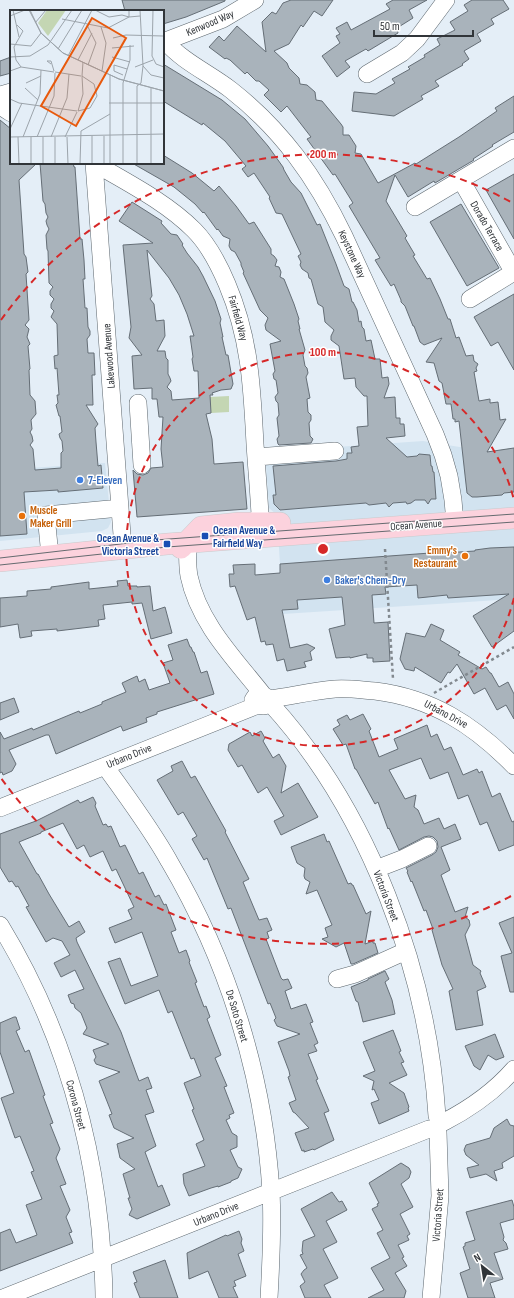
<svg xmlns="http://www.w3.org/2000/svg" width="514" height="1298" font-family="'Sofia Sans Condensed',sans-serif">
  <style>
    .built { fill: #d2e3f0 }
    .grass { fill: #c4d6b3 }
    .building { fill: #a9b3bb; stroke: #656e76; fill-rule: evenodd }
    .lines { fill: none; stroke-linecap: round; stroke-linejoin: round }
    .minor-casing { stroke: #5d676e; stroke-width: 18 }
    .major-casing { stroke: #c9cacc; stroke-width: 22 }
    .path { stroke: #82898f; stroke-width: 2.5; stroke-dasharray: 3 3; stroke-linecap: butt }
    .minor { stroke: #fff; stroke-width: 17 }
    .major { stroke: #fcd2dd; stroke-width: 21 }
    .tram { stroke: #646a6f; stroke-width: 1 }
    .ring { fill: none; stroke: #d62828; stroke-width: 2; stroke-dasharray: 7 5 }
    .shop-dot { fill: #3f7fe0; stroke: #fff; stroke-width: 1.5 }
    .food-dot { fill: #e8710a; stroke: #fff; stroke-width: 1.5 }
    .transit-dot { fill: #1a4fb4; stroke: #fff; stroke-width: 1.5 }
    .labels { text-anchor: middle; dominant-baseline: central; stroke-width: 3; stroke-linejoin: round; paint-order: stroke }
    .street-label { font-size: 11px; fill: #313539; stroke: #fff }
    .shop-label { font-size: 11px; font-weight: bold; fill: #366cbe; stroke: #fff; text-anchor: start }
    .food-label { font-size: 11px; font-weight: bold; fill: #c56008; stroke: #fff; text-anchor: start }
    .transit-label { font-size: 11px; font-weight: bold; fill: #164399; stroke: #fff; text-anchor: start }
    .inset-road { fill: none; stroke: #9ca4ab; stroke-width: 1 }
    .view { fill: #e8590c; fill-opacity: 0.15; stroke: #e8590c; stroke-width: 2 }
    .inset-edge { fill: none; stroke: #313539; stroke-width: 2 }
    .centre { fill: #d62828; stroke: #fff; stroke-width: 2 }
    .ring-label { font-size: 12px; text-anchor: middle; font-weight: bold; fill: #d62828; stroke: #fff; stroke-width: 3; stroke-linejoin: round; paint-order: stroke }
  </style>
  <rect width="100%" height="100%" fill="#e4eef7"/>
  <path class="built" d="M423,441L514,456V599L283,614L277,515L269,508L265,452Z
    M105,463L111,522L108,528L102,531L0,541V470Z"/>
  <path class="grass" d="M229,396V412L211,413L210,397Z"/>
  <path class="building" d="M122,0H225V1L186,17L163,24V11H125Z
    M291,0H333L322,16L314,11L303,27L301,25L289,44L274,51L287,63L289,68L299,78L300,84L307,85L315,92L316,100L322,101L341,124L343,127V135H349L356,146L355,153L361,154L378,183L415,163L416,164L459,137L497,111L495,108L514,96V132L492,145L493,146L473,159L474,160L435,183L434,181L408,197L395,175L386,201L407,236L405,238L415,255L413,256L427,279L430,278L440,299L448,319H450L456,338L459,337L466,356L473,355L474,361L478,364L476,368L477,371L474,372L479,401L490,399V403L498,402L500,420L506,419L487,452L514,448V492L504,493L502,495L477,497H472L467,493L459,421L455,422V419H453L451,404H446L442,383L439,381L434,363L426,362L442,338L424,345L420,342L414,326H413L405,306L401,302V300L394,284L391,286L375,260L380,258L349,206L353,203L335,174L333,175L307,139L311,137L287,106L281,112L264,95L269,90L259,81H256L247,72L245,74L230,60L226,58L225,59L209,47L219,36L224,41L237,26L266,52L262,22L272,12L276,14L283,3Z
    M393,0H427L409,10L413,18L397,28L398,33L368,51L366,49L345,61L350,67L337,77L322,56L340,43L336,36L340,34L336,28L347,22L351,30L390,9L386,4Z
    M472,0H503L509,9L491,19L494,24L477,34L481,41L464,51L469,59L462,64L463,65L435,81L439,86L421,96L423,99L394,116L352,111L354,92L376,94L395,83L392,79L410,69L408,67L425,57L424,55L440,45L437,39L455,30L450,22L468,11L464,5Z
    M11,57V73L0,76V61Z
    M163,64L222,100L245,119L268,146L283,167L284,170L291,182L301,193L317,225L320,224L336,264L344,286L349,289L352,302H353L357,310L359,322L361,321L362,327L364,329L366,341L371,340L375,359H380L382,378L388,377L389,384L384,398L395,397L396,418H400V424H404L405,436L386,438L407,457L417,456L419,454L430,455L431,466H432L433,472H434L436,499H431L428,504L425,500H415L411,503L407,504L406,502L393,503L389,507L386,503L369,505L366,503L280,510L274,504L273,495H276L273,466L336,461L347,459V453H352L351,447L359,446L357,427L368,426L367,396H364L356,387L355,378L344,379L339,346L331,340V336L334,330L325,322L323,307L318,304L311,279L309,278L308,273L302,269L300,265L301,262L298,256L301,254L282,214L276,213L269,198L270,197L254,173L248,177L242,169L246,166L225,141L203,123L202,125L163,101Z
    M0,120L11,129V163H37L19,180L24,254L26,257L28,272L26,274L29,320L25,325L29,329L27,337L30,344L28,346L30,369L29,370L30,395L35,401L36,414L31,420L32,429L30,432L32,436L33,441L30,445L33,449L35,470L61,468V453L63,451L62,441L60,438L59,434L62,432L60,416H59L56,405L58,403L57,395H59L57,368L55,369L54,356L58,355L57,324L51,317L54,311L51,308V304L54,299L50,295V291L53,287L49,283L48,251L47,249L46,235L49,229L47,225L46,221L48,217L46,213L45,204L43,201L40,163H73L74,167H75L80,239H82L84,260L85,279H83L85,308H87L88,327L90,331V335L87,339L88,353H94L95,375H92L93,405H86L98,424L95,428L96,442L98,466L101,465L103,488L58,492V490L24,492L27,534L0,536Z
    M163,155L192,173L214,191L219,186L236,206L249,224L254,222L271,249V254L274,256L277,260L275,266L279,267L281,272L280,277L284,279L294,304L299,319L298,321L300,329H299L305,350L303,355L305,366L307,368L308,373L306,377L310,398L307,399L308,412L311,415V420L309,423L310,436L313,439L311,443L279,445L278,444L277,439L279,436L277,418L279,415L278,403L276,401L275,397L278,393L276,380L274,379L273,374L275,371L270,344L281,341L266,330L265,325L268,318L260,310L243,273L244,272L241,265V263L235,252L231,250L229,246L230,239L223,236L218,229L217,230L204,212L203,213L195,204L174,187L132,163H163Z
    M514,174V239L486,190Z
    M132,202L162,221L161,223L171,234L177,235L183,244L182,245L187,253L198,267L203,276L215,301L221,319L220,323L223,337H222L226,355H228L233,384L231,389L221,390L212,393L213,395H210L211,413L206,414L212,439L214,464L243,462L247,509L137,517L133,470L137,474L143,475L148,473L151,468L163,467L161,449L163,417H159L157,399H152V388L134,389L132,356L142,355L129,338L131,327L123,245L153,243L119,221ZM147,250L169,278L179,295L187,314L194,336H190L193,357L192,359L194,371H198L199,398L172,400L171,391L167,387L171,381L170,378L168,374V360L166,358L165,351H157L165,336L164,320L156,321L154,304L150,299L152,296Z
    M461,204L499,268L467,286L430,222Z
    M514,294V370L498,342L491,346L474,317Z
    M514,547V631L492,647L473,616L509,594L448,598L447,595L418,598L417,585L385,587L386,594L372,595L374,623L388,622L390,661L373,662V658H367V654L350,658V657L336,658L329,629L345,625L342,597L297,600L298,609L282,610L290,648L307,644L315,648L310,652L312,660L304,662L306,667L287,671L284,659L277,661L273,644L266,645L265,641L261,642L255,617L247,620L235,586L230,587L229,574H234L233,565L255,564V575L280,573V564L444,552V553L475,551V550L490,548Z
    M127,580L128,586H137V587L150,586L153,611L165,607L172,633L151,639L142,603L132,604V602L103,605L105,619L98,620L99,626L57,631V629L31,631L32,636L20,638L18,624L0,627V598L27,596V591L51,589V587L89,582V589L118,586L117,581Z
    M431,624L444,630L440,640L460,652L458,655L482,669L486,667L490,673H491L499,687L508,682L514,694V719L506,705L497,710L485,688L474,694L457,664L450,673L448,672L441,683L415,667L414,671L405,669L400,659L406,633L425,637Z
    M187,639L190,647H191L193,652H194L201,673L207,671L214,694L157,712V714L146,718L147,722L123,731L121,726L56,754L49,735H46L9,750L16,764L12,771L3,775L2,772L0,773V732L4,739L32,728L33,730L79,711L80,713L102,704V702L126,692L122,683L137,676L139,682L145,679L149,690L170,683L163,663L173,660L168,645Z
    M14,698L19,712L0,720V703Z
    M363,714L371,729L369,731L379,757L398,749L394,739L427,725L431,737L437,734L444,750L451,747L463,775L477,769L479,773L482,771L492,797L500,793L512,822L514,821V845L499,851L487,822L480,825L468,795L458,799L448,772L430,779L421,758L389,770L405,799L416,795L414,807L418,810L424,824L439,818L444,829L455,824L461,839L441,847L450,870L441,875L455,912L468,907L465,917L469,920L470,925L465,935L473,965L481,971L480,973L486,987L477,991L483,1025L456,1030L449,991L453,989L442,965L432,930L433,929L426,910L424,911L412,881L411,882L407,872L408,871L406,868L432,855L436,852L438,847L437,841L433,837L429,836L424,837L399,850L389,828L388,829L378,802L375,804L356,769H355L346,744L343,745L333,729L340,725L337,720L347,715L350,720Z
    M261,731L265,738L263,741L273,758L279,754L286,766L281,793L298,783L318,817L281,835L274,821L284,816L267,787L258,793L242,765L238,767L228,750L229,744L250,732L252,736Z
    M182,761L191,778L195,776L226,831L225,832L249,879L243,882L259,920L267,918L272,930L267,932L269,938L266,939L281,978L283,980L288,979L292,988L285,991L291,1009L306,1004L313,1022L310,1023L318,1043L314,1045L317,1051L308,1054L318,1079L316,1080L329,1111L324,1113L334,1140L314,1150L313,1149L304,1152V1150L302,1151L295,1133L309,1128L295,1113L293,1112L289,1103L296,1100L288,1077L290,1076L289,1071L278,1042L300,1034L277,1026L274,1020L276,1018L270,1003L268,1004L231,908L228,909L207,858L204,860L192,839L197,836L183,812L178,815L157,780L173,771L171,766Z
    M93,797L96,803L95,806L103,825L106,824L108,827L111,826L120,847L125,845L139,874L143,872L155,897L159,895L164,905L166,904L176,930L171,932L179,953L186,950L190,961L189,962L197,982L195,983L204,1007L206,1006L210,1017L207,1019L221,1055L215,1058L227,1086L224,1087L234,1113L229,1115L230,1118L226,1120L232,1133L237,1136V1147L230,1150L238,1167L242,1169L238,1178L231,1181V1182L218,1187V1186L211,1188L189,1196L184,1184L183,1174L205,1166L196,1144L204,1140L192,1110L194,1109L184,1083L201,1076L194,1058L191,1059L172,1011L168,1013L159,990L125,1004L108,962L120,958L131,986L158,976L142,932L115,943L109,928L132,919L128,910L134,907L116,869L112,871L103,851L90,857L84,845L77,849L63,823L41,832V833L19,842L37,874H38L49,894L69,927L79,921L85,932L76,938L77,942L121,1032L139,1081L148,1077L152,1088L146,1090L154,1112L145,1115L156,1146L145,1152L158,1187L162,1185L170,1205L137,1219L129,1215L132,1209L128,1198H130L123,1174L135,1169L120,1158L117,1144L134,1138L114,1128L109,1115L112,1114L99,1081L120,1072L96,1064L94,1060L96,1057L93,1050L109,1044L83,1034L87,1028L81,1013L75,1008L74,1004L71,1003L68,995L84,989L75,970L61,977L54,963L70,955L62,941L53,938L46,942L26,907L29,906L18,886L16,887L12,881L9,882L0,867V834L36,821L78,800L80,803Z
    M324,834L327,842L329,841L348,884L351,883L352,885H353L366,914L371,911L365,944L373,941V943H375L378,953L353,964H351L344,943L336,947L322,939L328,937L325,928L332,925L317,890L306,894L310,882L305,879L304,876L305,868L297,863L291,847Z
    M514,917V992H510L501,956L512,953L499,923Z
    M385,971L389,979L385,982L392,1000L395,1014L363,1022L358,1002L356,1001L351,987L368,980V979Z
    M14,1017H16L20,1029L16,1031L25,1052L29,1050L45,1095L43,1096L53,1123L50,1124L60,1149L56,1158L66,1184L60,1186L70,1210L66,1217L72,1232L69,1233L73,1243L0,1271V1233L10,1229L16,1243L37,1235L26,1205L42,1199L31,1172L34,1171L20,1136L15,1138L1,1098L14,1093L0,1052V1023Z
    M393,1030L401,1051L399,1052L404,1062L401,1063L407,1075L389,1083L404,1093L409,1107L408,1108L409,1111L379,1124L371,1103L379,1100L374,1089L372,1090L374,1081L363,1076L375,1071L363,1042Z
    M495,1034L504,1057L496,1060L488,1055L480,1070L474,1066L465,1046Z
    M507,1119L510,1125L514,1126V1156L502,1163L503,1168L494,1171L497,1181L486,1174L470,1178L467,1168L479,1165L466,1155L464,1150L466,1145L490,1138L494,1128Z
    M401,1163L409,1168L411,1172L409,1178L401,1184L413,1207L400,1214L410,1234L407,1236L409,1240L398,1245L404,1257L402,1258L407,1266L395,1273L406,1291L404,1298H368L384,1290L371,1268L390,1258L377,1233L383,1230L372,1209L378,1206L377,1204L379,1203L369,1183Z
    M332,1192L339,1202L342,1201L347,1210L326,1221L337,1242L323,1249L338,1278L324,1285L331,1298H305L300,1286L305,1282L301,1274L304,1270L307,1268L300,1255L303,1254L302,1251L303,1241L315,1236L301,1209Z
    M512,1200L514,1207V1219L500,1223L504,1237L503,1240L506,1243L508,1249L494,1253L503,1279L490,1283L495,1298H468L460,1273L470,1269L463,1247L465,1246V1243L475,1240L466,1212Z
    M239,1231L242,1239L241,1243L244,1251L238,1254L246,1276L234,1281L236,1286L233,1287L238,1298H219L208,1271L189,1279L187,1253L226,1235L227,1236Z
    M165,1260L178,1298H140L134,1283L137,1282L133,1272Z"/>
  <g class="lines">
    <g class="minor-casing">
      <path id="minor" d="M165,41C183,62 209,73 231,90C282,130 316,178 344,236L435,434L443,455L449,476L453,500L455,523
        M163,42L223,19L255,0
        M367,74L402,53L417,39L446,0
        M0,95L11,92
        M0,106L11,113
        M94,163C128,183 166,202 194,230C209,245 219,265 227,284C250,338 252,387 255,444C257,474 260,505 261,535
        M94,163L123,548
        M461,180L514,273
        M415,207L514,148
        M470,299L514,272
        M138,403L142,465
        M256,457L335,451
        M187,542C188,554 187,565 189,576C199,624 236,660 264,696
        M50,556L46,515L120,508
        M269,699C291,696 313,691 335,689C348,688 362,690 375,691C432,698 474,725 514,766
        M270,703C265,708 256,706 253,700L255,697C260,695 265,695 269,699L270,703C369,811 428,971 437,1116
        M105,766C127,797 150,827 169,861C228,961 264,1076 271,1192C273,1228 271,1263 269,1298
        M0,808L258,705
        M376,869L402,859L428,846
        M0,925C56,1017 89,1121 100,1228C102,1252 104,1275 104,1298
        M337,979L355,974L406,951
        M444,1122C471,1108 494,1092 514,1069
        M3,1298L429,1129
        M431,1298L440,1196L438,1132"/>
    </g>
    <g class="major-casing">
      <path id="major" d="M181,548L201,527L239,523H280
        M0,561L167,544L514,518"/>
    </g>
    <path class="path" d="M385,549L393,679
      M434,693L514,647"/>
    <use href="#minor" class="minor"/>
    <use href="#major" class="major"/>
    <path class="tram" d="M0,558L155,540L514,514
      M0,565L167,547L514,522"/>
  </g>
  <g class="ring">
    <path d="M514 598A197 197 0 1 1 514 500"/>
    <path d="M511 896A395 395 0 0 1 1 778M1 320A395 395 0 0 1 511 202"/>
  </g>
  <g class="shop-dot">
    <circle cx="80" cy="480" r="4"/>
    <circle cx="327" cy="580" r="4"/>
  </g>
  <g class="food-dot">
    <circle cx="22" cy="516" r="4"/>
    <circle cx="465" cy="556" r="4"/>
  </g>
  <g class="transit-dot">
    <rect x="201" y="532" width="8" height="8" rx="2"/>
    <rect x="163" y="540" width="8" height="8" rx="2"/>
  </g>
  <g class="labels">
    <g class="street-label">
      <text transform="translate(210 23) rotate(-23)">Kenwood Way</text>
      <text transform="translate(487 226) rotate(60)">Dorado Terrace</text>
      <text transform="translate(352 254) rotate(65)">Keystone Way</text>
      <text transform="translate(238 318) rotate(74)">Fairfield Way</text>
      <text transform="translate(109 356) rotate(-94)">Lakewood Avenue</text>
      <text transform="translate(416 525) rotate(-4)">Ocean Avenue</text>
      <text transform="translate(446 714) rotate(28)">Urbano Drive</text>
      <text transform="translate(129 756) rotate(-22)">Urbano Drive</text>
      <text transform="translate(386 896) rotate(69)">Victoria Street</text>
      <text transform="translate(237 1016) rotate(73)">De Soto Street</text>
      <text transform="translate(76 1105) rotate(75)">Corona Street</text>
      <text transform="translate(216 1214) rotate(-22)">Urbano Drive</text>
      <text transform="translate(438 1215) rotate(-86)">Victoria Street</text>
    </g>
    <g class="shop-label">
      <text x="88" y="480">7-Eleven</text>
      <text x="335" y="580">Baker's Chem-Dry</text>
    </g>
    <g class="food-label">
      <text x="30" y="510">Muscle<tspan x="30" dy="13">Maker Grill</tspan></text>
      <text x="457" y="550" text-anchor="end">Emmy's<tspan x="457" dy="13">Restaurant</tspan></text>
    </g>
    <g class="transit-label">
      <text x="213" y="530">Ocean Avenue &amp;<tspan x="213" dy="13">Fairfield Way</tspan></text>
      <text x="159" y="538" text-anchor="end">Ocean Avenue &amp;<tspan x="159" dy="13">Victoria Street</tspan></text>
    </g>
  </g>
  <g transform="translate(10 10)">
    <rect width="154" height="154" fill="#e4eef7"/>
    <path d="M37,0H56L38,26L28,13Z" fill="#c4d6b3"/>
    <path class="inset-road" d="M3,0L9,27M19,0L31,23L53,43L109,69L154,81M20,0L31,23L53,43L109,69L154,81M85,0L99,7L112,5L119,7V0M143,0L142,46L146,54L154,57M154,0V24M0,6L15,0M52,9L98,18L119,7L130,6M25,13L36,0M7,15L13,21L4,37L6,50L11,57M77,15L86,33L78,55M91,17L96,33L92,61M154,27V77M103,28L116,25L153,26M0,34L21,36L31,23M102,38L124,36M48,39L72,0M58,46L82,0M0,47L20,46L38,35L62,0M102,47L120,52M68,50L82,23M41,54L37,51H41L44,61M133,56L141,65L154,68M125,57L143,50M0,61L11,57L44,62M45,62L71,66M113,65L104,61V55L117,59M72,66L73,52M16,73L31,66M15,78L28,90M0,89L9,93L67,101M99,93H154M68,101L80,98L87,86L84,74L72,66M68,101L73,84L72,66M0,119L12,93M82,126V154M94,126V154M0,127L154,124M8,127L9,154M13,127L30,84L31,60M21,127V154M27,127L44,86L45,63M33,127V154M41,127L57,88L59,64M45,127V154M55,127L67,102M57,127L58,154M70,154L71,121L100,104M100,154V65M113,154V73L120,50V35M127,154V76L131,73L133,56L130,0M141,154V78"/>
    <path class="view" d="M82,8L116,28L66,116L31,96Z"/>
    <rect width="154" height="154" class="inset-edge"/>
  </g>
  <circle cx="323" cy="549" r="6" class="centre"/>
  <g class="ring-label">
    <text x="323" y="158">200 m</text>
    <text x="323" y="356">100 m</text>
  </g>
  <g transform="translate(482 1266) rotate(330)" stroke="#ffffff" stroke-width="3" paint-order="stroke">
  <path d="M0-3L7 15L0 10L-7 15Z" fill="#313539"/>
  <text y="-6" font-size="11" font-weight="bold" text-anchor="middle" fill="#313539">N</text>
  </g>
  <path d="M374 30v6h99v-6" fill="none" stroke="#313539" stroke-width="2"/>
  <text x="380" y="30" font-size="12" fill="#313539" stroke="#ffffff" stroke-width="3" paint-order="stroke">50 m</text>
</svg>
